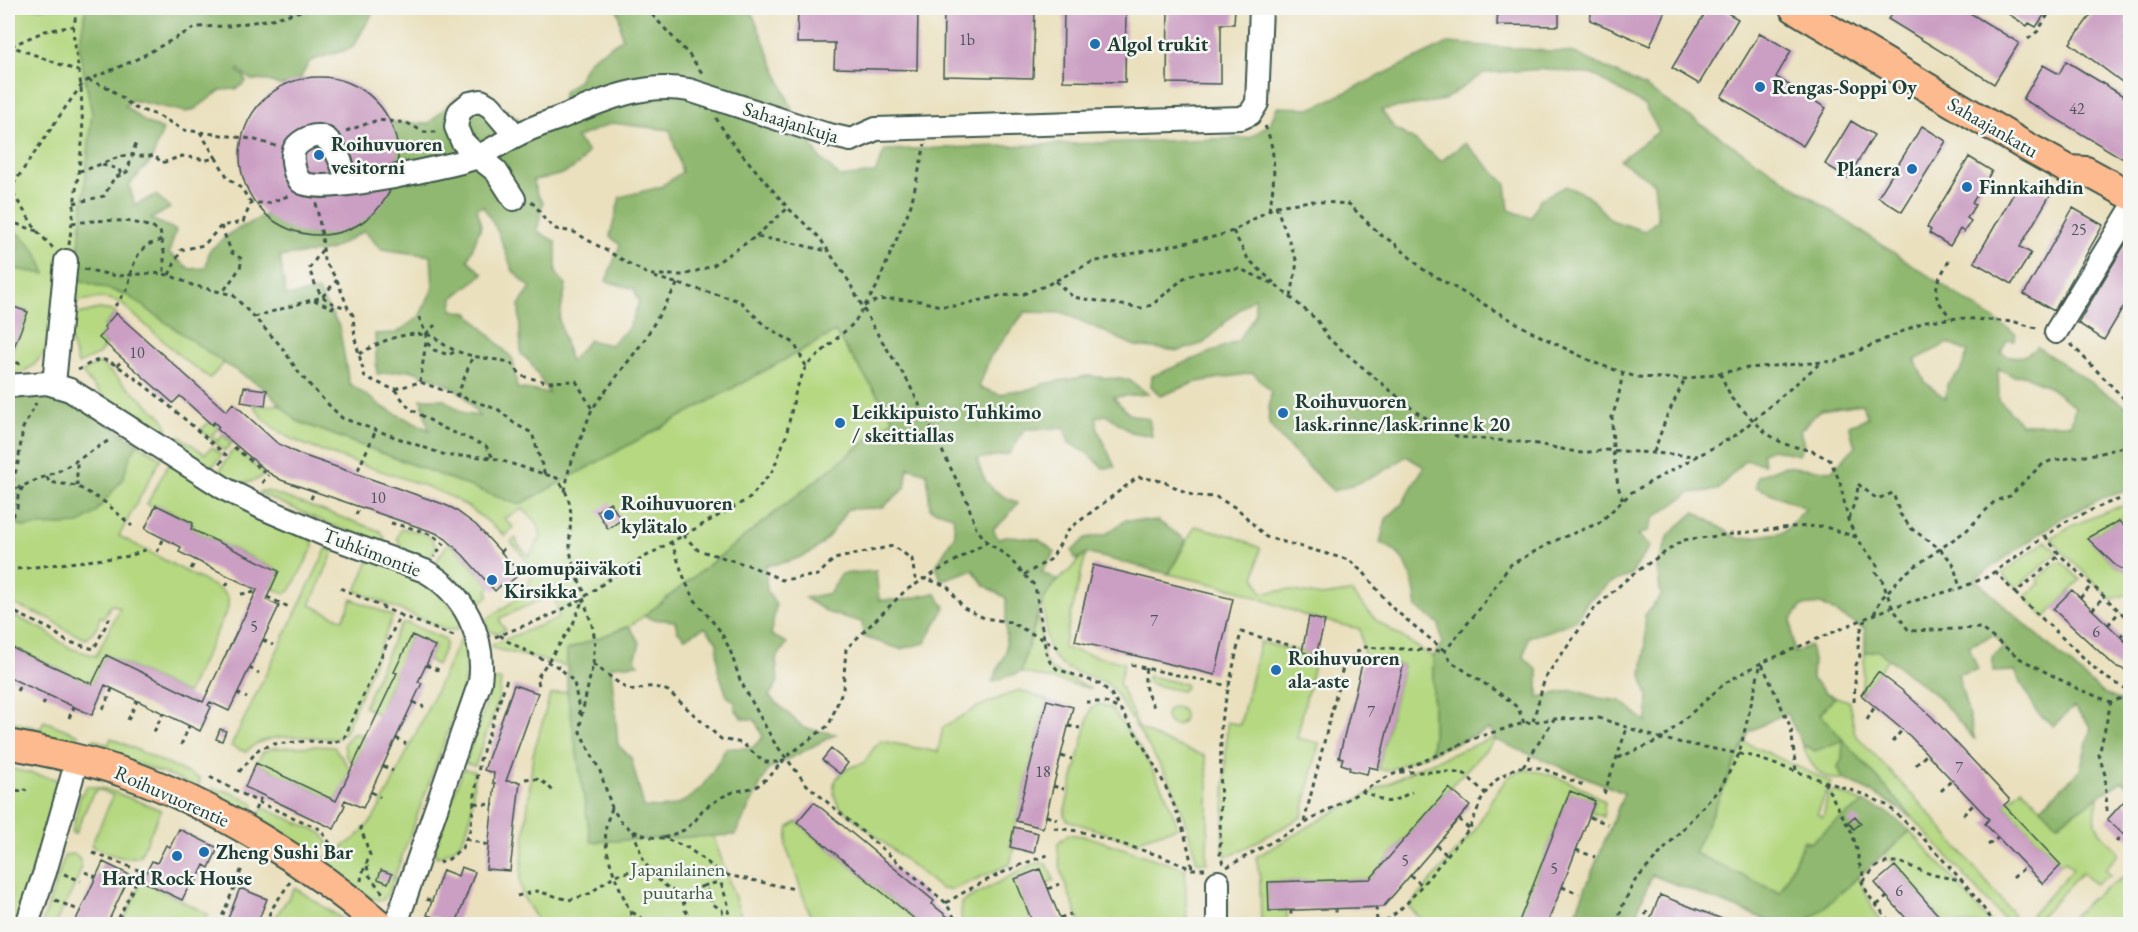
<svg xmlns="http://www.w3.org/2000/svg" width="2138" height="932" font-family="'EB Garamond',serif">
  <style>
    .green { fill: #b5d881; stroke: #6a8a5a; stroke-width: 1.5 }
    .forest { fill: #90b86f; stroke: #587a52; stroke-width: 1.5; fill-rule: evenodd }
    .building { fill: #cb9fc3 }
    .lines { fill: none; stroke-linecap: round; stroke-linejoin: round }
    .minor-casing { stroke: #3d5549; stroke-width: 26 }
    .major-casing { stroke: #3d5549; stroke-width: 32 }
    .path { stroke: #3d5549; stroke-width: 3; stroke-dasharray: 4.5 4.5; stroke-linecap: butt }
    .minor { stroke: #fff; stroke-width: 22 }
    .major { stroke: #fcba8e; stroke-width: 28 }
    .poi-dot { fill: #1f6fb2; stroke: #f6f6f2; stroke-width: 2 }
    .labels { text-anchor: middle; dominant-baseline: central; stroke-width: 5; stroke-linejoin: round; paint-order: stroke }
    .number-label { font-size: 16px; fill: #4a5658 }
    .poi-label { font-size: 20px; font-weight: bold; fill: #1f3d34; stroke: #f6f6f2; text-anchor: start }
    .street-label { font-size: 20px; fill: #1f3d34; stroke: #f6f6f2 }
    .park-label { font-size: 20px; fill: #3d5c43; stroke: #f6f6f2 }
  </style>
  <rect width="100%" height="100%" fill="#f6f6f2"/>
  <filter id="ink" filterUnits="userSpaceOnUse"><feTurbulence type="fractalNoise" baseFrequency=".0167" numOctaves="2"/><feDisplacementMap in="SourceGraphic" scale="12" xChannelSelector="R" yChannelSelector="G"/><feConvolveMatrix kernelMatrix="1 2 1 2 8 2 1 2 1" color-interpolation-filters="sRGB"/></filter>
  <filter id="wash" filterUnits="userSpaceOnUse"><feTurbulence type="fractalNoise" baseFrequency=".008" numOctaves="4" result="noise"/><feDisplacementMap in="SourceGraphic" scale="24" xChannelSelector="R" yChannelSelector="G"/><feGaussianBlur stdDeviation="1.35" result="paint"/><feColorMatrix in="noise" values="0 0 0 0 0 0 0 0 0 0 0 0 0 0 0 0 0 1.4 0 .05"/><feComposite in="paint" operator="in"/></filter>
  <g filter="url(#wash)">
    <rect width="100%" height="100%" fill="#eae0bd"/>
    <path class="green" d="M8,8H86L79,47L92,113L76,279L127,295L224,363L210,378L187,362L123,305C106,293 89,300 71,303L49,336L44,353L34,365L23,372L8,374V356L10,357L28,312L12,306L10,308L8,307Z
      M99,309L114,311L116,313L104,326L106,329L99,338L106,345L98,355L78,364L70,339V316Z
      M835,332L894,419L644,616L629,626L567,650V666L492,648L493,644L559,618L554,594L500,618V623L506,630L496,633L490,631L485,620C501,609 541,590 529,565C525,557 517,549 511,542L516,538L518,545L529,556L541,537L538,524L523,509L504,518L513,527L505,536C488,521 470,506 449,496C416,481 379,471 345,459C311,447 272,438 253,404L265,406L279,404L297,421L519,505Z
      M97,364H101L163,418L167,427L164,437C134,418 102,402 82,372Z
      M8,391L56,396L161,458L119,536L221,590L228,598V608L187,694L106,655L92,684L8,646V613L44,630L57,640L72,649L96,656L120,608L111,604L104,618L100,616L97,627L86,639L64,629L53,620L8,602Z
      M209,422L212,424L214,422L219,427L212,435L218,441L223,435L232,443L224,451L201,430Z
      M180,436L205,454L212,447L222,455L212,467L175,444Z
      M234,451H237L262,472L263,476C244,488 237,482 219,472L231,452Z
      M169,463L313,541V548L290,591L285,593L271,588L279,571L191,529L193,523L157,505L155,509L147,504Z
      M261,491H267L380,531L385,538L384,543L331,525L259,493Z
      M2130,502V512L2126,517L2088,538L2116,566L2130,573V594L2111,599L2064,553L2051,538L2069,527Z
      M1195,526L1233,536L1260,548L1255,576L1262,593L1288,590L1321,596L1351,592L1377,621L1433,657V734L1431,753L1387,771L1378,769L1403,666L1364,656L1360,629L1309,617L1238,590L1169,574Z
      M401,529C414,530 434,533 436,548L428,560L403,550L397,538Z
      M2046,541L2057,553L2016,588L2002,573Z
      M449,542L491,586L488,589V596L477,605L459,582L435,563Z
      M327,548L334,551L310,605L343,620L352,599L393,616L345,732L336,739C309,737 265,730 246,752L231,746Z
      M1086,553L1063,648L1124,663L1119,683L1139,728L1159,739L1205,756C1211,791 1207,828 1207,863L1197,862L1185,818L1171,783L1113,689C1104,680 1096,679 1084,675C1040,662 1048,641 1043,601C1048,587 1058,581 1069,571C1075,565 1078,559 1086,553Z
      M370,558L427,579L463,620L456,630H447L356,591Z
      M2062,562L2080,580L2045,618L2025,597L2040,583L2037,579L2057,563Z
      M1038,615L1044,659L1050,669L1092,689L1021,672Z
      M407,623L445,639L446,644L437,665L428,660L435,646L411,635L378,714L364,707L396,633L402,624Z
      M465,637L466,663L464,688L389,892L383,900L372,899L320,862L357,837L373,819L390,788L458,644L461,638Z
      M1260,642L1316,655L1297,738L1319,743L1302,817L1232,855L1226,856L1223,850L1227,722L1240,725Z
      M1877,650L1888,659L1861,695L1865,653Z
      M1148,676L1185,684L1186,688L1181,691L1151,684L1147,681Z
      M492,680H501L499,698L475,766L465,763L488,699Z
      M1019,690L1047,700L1010,847L1014,848L1010,864L952,890L941,889L839,806C825,783 840,768 864,763L874,748L881,741L938,752L943,727L980,706Z
      M567,691L591,842L713,835L744,924H540L523,897L520,882L533,755L550,695Z
      M1835,697L1849,701L1855,734L1929,813L2014,915L2007,923L1844,741L1842,759L1838,767L1843,779C1820,782 1809,764 1803,745L1815,751L1820,714Z
      M1099,704L1111,708L1141,749L1167,797L1178,827L1144,838L1137,844L1067,820L1064,814L1091,708Z
      M1166 716a9 9 0 1 1 18 0a9 9 0 1 1-18 0Z
      M8,720L40,729L44,721L79,735L75,744L8,729Z
      M357,733L366,738L354,764L346,756L344,744L351,735Z
      M111,738L200,779L198,788L176,778L93,748L94,739L108,745Z
      M1490,739L1495,740L1449,788L1370,879L1268,882L1269,910H1287V923H1261L1260,878L1256,857L1339,809L1424,765Z
      M1744,742L1831,782L1817,814L1823,817L1828,795L1835,791L1864,803L1833,824L1810,843L1804,840L1780,893L1694,853Z
      M316,746L334,747L351,770L336,801L256,763L263,752L273,748Z
      M8,768L60,780L18,924H8Z
      M463,769L474,771C473,794 474,831 455,848C450,852 443,854 438,857L435,855L436,844Z
      M1524,770C1549,771 1585,787 1605,802L1603,817L1591,812L1595,801L1570,792L1518,924H1426L1409,907L1475,830L1493,797L1509,776Z
      M87,786L106,789L161,810L140,856C121,861 109,854 91,846L113,796L104,791L97,790L92,795L75,834L72,833L80,796Z
      M213,788L233,793L253,803L254,807L250,814L210,794Z
      M2022,788L2057,824L2099,796C2093,820 2093,826 2110,843C2115,848 2117,849 2118,855L2105,869L2110,875L2095,884L2082,872L2034,924H2023L2073,869L2065,861L2061,865L2004,805Z
      M262,809H266L322,833L329,845L310,855L257,818Z
      M797,822L917,921L918,920L923,924H813L786,846L789,827Z
      M1910,831L1945,869L1991,924H1946L1885,854Z
      M1068,834L1089,837L1185,869L1187,924H1081C1071,899 1057,870 1058,843Z
      M74,854C79,857 81,860 81,866C81,878 61,912 55,924H42L65,855Z
      M1039,863L1047,864L1054,880L1046,884L1016,879L1033,924H963L961,916L962,902L1031,865Z
      M2130,874V924H2066C2090,898 2099,891 2130,874Z
      M1859,877L1876,916L1884,924H1805Z
      M142,881L208,914L203,924H122Z
      M295,888L350,924H273L278,913Z"/>
    <path class="forest" d="M86,8H381L374,11L352,48L310,61L297,84L279,85L269,81L251,80L238,69V72L244,76L246,82L236,89L221,90L195,109L186,112L132,100L125,106L147,123L163,130L151,161L129,185L135,205L156,195L170,208L151,219L176,230L169,253L190,269L206,268L209,251L232,232L289,203L284,172L285,124L313,114L344,115L389,122L428,124L455,99L475,89L522,121L563,104V92L578,80L589,60L622,39L619,14L616,8H750L794,114L819,157L840,177L875,173L885,150L1249,138L1270,124L1277,107L1313,108L1448,43L1575,53L1645,87L2016,334L2014,341L2007,340L2001,353C2016,359 2025,358 2037,347L2130,409V490L2102,498L2062,518L1975,579L2101,692L2130,705V789L2122,781L2057,824L2041,808L2080,770L2091,727L2074,707L2053,726L2037,712L2015,671L1993,672V656L2004,646L1994,635L1969,646L1978,670L1958,674L1975,740L1938,697L1877,650L1865,653V629L1821,604L1802,606L1791,620L1794,653L1810,645L1813,661L1812,679L1825,692L1835,697L1820,714L1914,819C1891,802 1869,790 1843,779L1838,767L1842,759L1843,740L1815,751L1803,745L1787,714L1775,718L1749,732L1694,853L1780,893L1804,841L1810,843L1833,824L1864,803L1887,812L1910,831L1805,924H1777L1652,875L1632,924H1571L1624,793L1495,740L1490,729L1431,753L1433,734V657L1442,643L1439,624L1417,608C1414,581 1409,553 1380,543L1386,519L1402,504L1424,467L1406,456C1384,474 1360,484 1333,491C1323,481 1271,431 1269,423C1267,414 1271,400 1271,391L1253,373L1197,382L1160,396L1151,386L1152,376L1238,341L1255,315V297L1234,314L1204,343L1179,351L1135,346L1064,313L1025,312L990,357L979,387L1001,395L1010,391H1024L1043,384L1087,376L1129,380L1148,394L1113,397L1129,414L1149,419L1152,436L1131,432L1107,415L1096,417L1098,430L1115,467L1103,468L1086,452L1069,443L1064,428L1025,429L1009,454L977,459C983,485 994,493 1018,503L1004,520L993,529L998,539L1005,536L1038,539L1055,552L1042,572L1057,580C1036,606 1030,640 1021,672L992,682L1006,652V598L984,585L973,570L941,580L936,566L955,534L953,516L930,509L927,473L908,467L905,488L882,508L847,509C824,549 811,559 765,566L767,591L776,604L771,635L787,643L776,659L778,682L769,696L804,728L836,734L768,770L735,835L591,842L567,691V650L629,626L640,643L635,659L639,664L611,666L618,745L631,758L644,807C652,807 661,809 668,807C699,801 712,773 726,748H752L763,737L755,720L742,718L735,709V702L727,696L718,670L717,642L705,627L685,638L677,630L675,621L651,619L644,616L894,419L835,332L519,505L297,421L279,404L267,390L224,363L127,295L76,279L92,113L79,47ZM1546,69L1594,75L1644,105L1659,131L1620,160L1654,183L1658,220L1644,231L1611,220L1587,195L1566,186L1540,199L1531,218L1509,210L1506,184L1465,143L1441,161L1416,141L1395,129L1381,110L1444,100L1484,73ZM612,123L670,130L682,172L660,187L620,197L610,236L620,245L606,281L634,289L639,302L629,328L610,345L589,340L570,362L559,320L566,285L556,273V242L537,231L543,202L537,194L533,180C555,177 577,173 588,152L576,138ZM483,206L498,232L513,271L531,288L519,305L521,354L530,362L549,393L517,388L513,359L468,313L452,310L453,298L483,274L468,260L481,226L477,208ZM364,231L381,249L431,256L433,288L419,317L396,333L375,334L377,374L410,370L445,383L463,394L479,416L465,414L443,399H421L429,430L386,409L349,383L339,326L318,291L286,296L280,257L330,250ZM1948,343L1968,352L1960,372L1947,384L1946,399L1925,382L1915,360ZM1998,368L2013,376L2024,375L2049,387L2075,407L2071,424H2021L1999,400ZM1862,404L1868,418L1849,425L1855,447L1831,471L1784,466L1758,476L1756,487L1806,508L1784,532L1739,539L1695,512L1669,535L1657,568L1661,596L1645,615V650L1642,675L1648,696L1647,723L1621,701L1599,698L1573,690L1538,697V671L1524,657L1528,637L1549,631L1577,620L1587,602L1610,583L1630,576L1650,546L1638,535L1648,531L1654,518L1690,493L1718,490L1745,460L1764,464L1762,453L1772,449L1799,455L1804,445L1800,431L1820,410Z
      M8,228C30,238 38,252 46,274L8,268Z
      M24,390L72,401L138,443L130,457L123,479L95,513L79,524L23,527L8,519V391Z
      M1126,520L1158,521L1186,540L1169,574L1086,553L1076,560L1072,551L1086,538L1106,534Z
      M876,571L879,600H903L935,593L945,607L925,643L900,649L864,637L862,622L829,613L805,598L830,593L841,574Z"/>
    <g id="blocks">
      <path class="building" d="M798,8H918L917,70L834,68L835,43H797Z
        M944,8H1035L1033,78L943,76Z
        M1064,8H1126L1125,82L1063,81Z
        M1168,8H1235L1234,24H1221V84L1167,83Z
        M1329,8H1426V11L1329,10Z
        M1498,8H1559V26L1497,25Z
        M1592,8H1666L1650,46L1590,20Z
        M1708,8H1719L1738,19L1699,84L1672,68Z
        M1896,8H1962L2019,43L1994,84L1888,19Z
        M1999,8H2041L2047,11L2036,27L2029,23L2027,26Z
        M2096,8H2130V17L2125,23L2130,27V88L2070,43Z
        M1760,33L1791,51L1776,77L1826,108L1803,146L1721,97Z
        M2066,61L2130,100V163L2023,99L2043,65L2059,74Z
        M240 156a79 79 0 1 1 158 0a79 79 0 1 1-158 0Z
        M1851,121L1874,135L1848,178L1825,164Z
        M1922,126L1946,141L1902,212L1878,197Z
        M1969,157L1992,171L1972,203L1975,205L1967,218L1971,221L1964,232L1960,229L1950,246L1929,233L1931,230L1927,227Z
        M2022,179L2050,195L2020,247L2031,253L2012,284L1974,262Z
        M2073,208L2103,225L2054,311L2024,294Z
        M2128,239L2130,240V296L2104,340L2078,323Z
        M11,306L28,312L10,357L8,356V307L10,308Z
        M116,313L226,411L233,403L277,443L299,454L443,504L454,509L476,525L520,573L506,586L503,583L495,591L463,555L446,539L436,533L281,480L269,473L217,429L219,427L214,422L212,425L180,396L173,403L99,338L106,329L104,327Z
        M244,387L267,390L265,406L241,402Z
        M610,502L621,520L608,529L597,511Z
        M156,505L193,523L191,529L279,571L266,600L279,606L229,711L210,702L208,705L211,707L200,731L105,685L92,715L8,677V646L92,684L106,655L203,702L257,590L179,552L181,547L145,529Z
        M2119,521L2130,533V573L2116,566L2087,538Z
        M1093,565L1233,599L1215,675L1075,641Z
        M2072,590L2130,646V672L2115,666L2053,609Z
        M1309,617L1325,621L1316,655L1302,652Z
        M412,635L435,646L418,682L422,683L363,808L345,800L343,804L345,805L334,829L245,787L256,763L336,801L397,673L394,672Z
        M1364,656L1403,666L1378,769L1369,767L1367,774L1349,770L1350,767L1341,764L1343,758L1339,757Z
        M1878,672L1903,691L1932,717L2010,800L2004,805L2061,865L2043,884L1985,824L1989,819L1910,736L1861,695Z
        M514,685L538,693L506,781L520,782L510,871L486,869L495,783H493L494,773L484,770Z
        M1047,700L1073,707L1043,828L1016,821Z
        M220,729L226,731L222,741L216,739Z
        M831,749L848,763L840,774L822,760Z
        M1449,788L1470,806L1383,907L1269,911L1268,882L1370,879Z
        M1570,791L1595,801L1562,887L1547,924H1518Z
        M2124,801L2130,807V840L2107,820Z
        M814,802L934,901L932,904L948,917L949,924H923L918,920L917,921L797,822Z
        M1855,816L1861,823L1854,829L1848,822Z
        M1014,827L1038,833L1034,853L1010,847Z
        M179,829L218,848L209,868L204,865L195,884L191,882L182,900L142,881L152,861L157,863L166,845L170,847Z
        M103,862L130,875L107,924H74Z
        M1895,866L1946,924H1911L1875,883Z
        M461,867L475,872L456,924L427,915L443,870L458,876Z
        M1040,869L1060,918L1062,924H1033L1015,879Z
        M381,870L392,874L388,883L378,879Z
        M240,888L267,899L257,924H226Z
        M1660,895L1735,924H1655L1649,922Z"/>
    </g>
  </g>
  <g filter="url(#ink)">
    <use href="#blocks" fill-opacity="0" stroke="#3d5549" stroke-width="1.5"/>
    <g class="lines">
      <g class="minor-casing">
        <path id="minor" d="M348,183C341,163 332,120 301,142C294,147 292,153 293,161C294,169 295,176 301,182C316,194 405,175 426,170C443,166 464,163 479,156C492,150 503,142 515,136C530,128 546,123 562,117C603,100 643,82 689,90L825,134L851,140L876,129L1241,118L1250,114L1257,103L1261,8
          M514,199L496,171L478,157L462,141L456,127L459,112L470,103L481,101L491,107L515,135
          M2056,332L2129,213
          M54,384L66,261
          M8,386L47,383L70,390L227,490L265,509L328,536L425,571C464,593 486,637 480,682L396,924
          M1218,882V924
          M27,924L45,872L77,760"/>
      </g>
      <g class="major-casing">
        <path id="major" d="M1794,8L2022,144L2069,170L2086,171L2130,195
          M8,744C47,752 89,760 128,774C216,806 308,862 379,924"/>
      </g>
      <path class="path" d="M646,8L690,56L703,74
        M2028,39L2038,31L2052,8
        M8,45L78,71
        M11,46L45,31L74,26
        M88,80L109,88L135,108L157,115L184,130L252,139L276,146
        M716,118L729,139L788,208L819,237L848,280L875,330L907,380L967,501L976,528L987,542L1007,556L1035,586L1046,652L1050,662L1057,669L1098,683L1110,692C1145,750 1182,800 1192,869
        M1265,126C1277,151 1275,184 1269,210
        M346,131L378,120L407,123L424,132H440
        M200,132L216,158
        M102,165L119,169L121,175
        M79,171C97,168 111,157 130,155C138,155 145,158 154,155L162,163L182,156L206,160L216,158L228,178L242,189L251,203
        M8,186L37,231L54,249
        M8,192L65,108L81,86L88,80L135,60L196,27L228,26L272,19L312,8
        M531,202L536,206L545,220L556,229L574,232L649,275H684L712,266L755,237L780,240L827,251
        M74,203L104,196L114,178L127,172L136,143
        M316,203L322,236L324,260L337,280L348,308L353,315L355,339L365,377L395,390L409,408L443,428L486,446L493,458
        M1276,206L1297,262L1291,298
        M8,221L37,231
        M72,223C103,220 131,217 160,231L164,252V274
        M221,226L232,253L242,259L240,268L223,292
        M1233,231L1248,259L1274,283
        M756,236L788,208
        M69,245L83,136L81,86L73,32L77,8
        M322,250L309,269C319,294 320,301 348,308
        M1949,261C1942,273 1931,289 1939,302C1943,308 1947,312 1950,318
        M84,269L117,276L154,273L169,275L192,285L233,295L281,346L299,373L318,394L342,418L448,456H469L493,458L557,478C580,509 566,523 571,555C573,570 580,583 586,595
        M169,275L181,250L204,245L221,226L243,222L251,203H268L288,196
        M654,277L740,301L764,325L794,343L806,366
        M1055,281L1073,297L1141,308L1152,305L1184,278L1194,274L1220,270L1240,269L1276,285L1317,320L1330,340L1416,412L1458,437L1532,443L1581,453L1606,450L1698,456
        M314,300L332,308L337,305
        M115,306L128,288L132,268L138,255L147,245L162,240
        M864,306L878,300L894,299L920,301L940,306H956L999,296L1023,294L1045,286L1092,262L1218,236L1233,231L1276,206L1311,201L1349,204L1379,234L1394,243L1424,270L1534,333L1595,363L1636,377L1685,379L1748,368L1836,361L1926,321L1960,318L2015,322L2039,329
        M254,317L322,297L337,280
        M419,317L426,334V342L420,382
        M426,334L435,325
        M427,343L434,350L449,355L454,352
        M2071,344L2130,405
        M359,354C384,340 404,330 434,336C454,357 482,357 510,362L522,376L546,382L576,381L592,409
        M8,359L23,365
        M117,366L123,359
        M78,370C86,366 95,359 104,360C126,364 204,437 226,455L220,464
        M1623,372L1618,399L1612,417L1613,451L1618,486L1623,501
        M1720,373L1732,399L1766,433L1784,444L1812,451L1830,460L1840,482L1848,520L1856,537L1877,565L1876,572L1882,580L1892,607L1909,631L1980,628L2021,659L2078,689L2111,702
        M395,389L420,382L499,410L515,424L532,433L545,475
        M457,397L473,355
        M234,447L268,475
        M1654,452L1666,418L1685,379
        M358,470L376,430
        M47,477L49,482L77,486L106,503L132,526
        M262,483L268,475
        M1858,484L1877,499L1893,493L1900,514L1912,529L1940,549L1953,563L1960,588
        M77,486V461
        M10,491L18,463L23,428L36,403
        M565,491L569,469L592,409L643,342L678,283
        M8,492L63,469L111,439
        M311,499L314,491
        M356,515L359,507
        M1849,518L1857,495L1858,484
        M391,523C408,528 430,530 443,544L434,557
        M8,524L17,508L18,496L24,485
        M683,535L698,550L751,566L782,580L818,575L834,559L893,546L912,559L915,578L927,579L947,586L964,608L984,618L1010,622L1059,648
        M2045,536L2060,555L2130,621
        M671,541L686,583L695,600L721,632L730,650L740,680L774,742L806,784L946,903L954,917L956,924
        M157,552L164,538
        M501,552L506,546
        M191,569L196,560
        M8,570L130,556L150,548
        M1995,571L2015,593L2060,555
        M1024,575L1051,559L1069,529L1138,477L1162,481L1194,496L1216,497L1238,509L1266,537L1349,560L1365,574L1391,607L1445,651
        M226,586L231,577
        M340,588L400,615
        M2015,593L2103,676L2130,691
        M241,594L256,592
        M267,597L291,608
        M583,598L592,625L595,640L593,664L581,718L580,732L600,771L612,808L622,823L633,831L649,837L664,838L688,848L716,869L729,907L727,924
        M2080,598L2092,585
        M8,609L50,629L66,641L94,649L110,617
        M2092,610L2104,596
        M1874,614L1881,599L1904,574L1967,530L1995,501L2010,496L2040,466L2050,461L2101,453L2130,445
        M2108,625L2120,611
        M500,635L507,641L560,668L574,682L580,715
        M495,637L554,614L583,598L625,568L750,498L773,470L786,436L796,390L806,366L854,323L876,288L911,205L925,144
        M2120,637L2130,625
        M263,640L273,645
        M593,664L624,687L635,691C647,685 655,686 668,691L721,739L742,743L764,762H784
        M1762,664L1791,728L1796,771
        M426,665L441,671
        M1131,665L1229,686
        M249,668L259,673
        M1146,668C1143,685 1146,694 1155,708
        M539,685L537,679L539,675L573,624L583,599
        M17,691L21,683
        M237,693L247,698
        M413,702L424,707
        M1086,702H1105L1119,709
        M1854,702L1856,665L1860,656L1858,648L1860,632L1865,620
        M43,705L48,695
        M103,709L112,689
        M69,718L74,707
        M128,720L137,701
        M1867,720L1875,706
        M1533,721L1545,678L1593,610L1630,576L1683,540L1791,527L1822,526L1856,537
        M1524,723L1518,708L1505,697L1450,661L1445,651L1481,607L1510,565L1554,541L1599,523L1632,492L1736,435L1819,364
        M1068,726L1080,728
        M154,732L163,713
        M396,738L406,744
        M1892,742L1903,729
        M181,745L189,726
        M1061,756L1072,759
        M1618,758L1662,739L1751,756L1868,796L1888,806L1924,839L1966,885L1993,921L1994,924
        M1916,765L1927,754
        M383,766L393,771
        M1523,767L1554,719
        M239,772L259,749L274,744L309,741L334,743L344,738L400,615L456,637
        M1400,772H1450L1465,774L1485,793
        M210,777L258,802L320,829L332,846
        M525,779C540,777 544,782 555,793
        M1824,782L1852,833L1858,853V863L1863,870L1862,882L1869,896L1892,924
        M1053,786L1064,789
        M8,788L24,792L26,789
        M1361,791C1392,801 1379,808 1412,792
        M1941,791L1952,780
        M371,792L380,797
        M1604,794L1627,728
        M475,803L494,805
        M612,808C610,814 607,820 606,826C602,859 624,894 635,924
        M255,810L262,795
        M2107,811L2105,775L2099,755L2111,702L2130,695
        M1963,815L1974,804
        M1046,816L1057,819
        M1590,817L1608,824
        M1459,819L1469,829
        M1304,822L1344,663L1363,647L1443,651
        M360,826L370,855L362,874L361,881
        M1054,828L1079,831L1158,855L1192,869H1206
        M633,831C637,840 639,850 643,859C649,872 668,891 682,895L685,910L695,924
        M664,838L684,830L695,821L703,809L722,797L733,792L756,787L771,775L786,757L829,725L843,689L846,649L906,590L987,542
        M466,839L488,845
        M2116,841L2123,834
        M1436,845L1447,855
        M1988,845L1998,838
        M1576,850L1595,857
        M93,853L141,871L116,924
        M439,863L449,859L462,848L470,830L480,760L508,676
        M1223,864L1220,854L1221,721L1241,632L1297,647
        M367,866L369,875L385,896
        M1227,867L1387,777L1478,737L1524,723L1554,719L1599,718L1662,739L1725,683L1761,663L1892,607L1960,588L1987,577L2067,521L2108,503L2130,496
        M85,872L96,877
        M717,873L795,889
        M64,874L81,881
        M1410,875L1422,885
        M2013,878L2025,867
        M1863,881L1876,867L1888,862H1899L1933,875L1960,880
        M703,886L719,882
        M1562,887L1579,894
        M1048,889L1059,884
        M683,895L703,886L710,893L711,903L722,910L725,924
        M517,896L537,891L569,900L589,894L615,875L631,871L646,875L654,873
        M426,899L432,901
        M55,900L81,911
        M946,903C978,883 1012,867 1048,855
        M1877,905L1887,897
        M1376,907L1377,922
        M1336,908V924
        M1291,910V924
        M632,912L651,924
        M1060,918L1071,914
        M1549,920L1562,924
        M219,924L243,866
        M266,924L271,910L290,882
        M1368,924L1389,919L1407,903L1470,828L1483,796L1495,781L1508,772L1517,767L1541,768L1583,785
        M1617,924L1622,907L1634,882L1721,787L1739,754L1761,663
        M1645,924L1644,919L1647,911"/>
      <use href="#minor" class="minor"/>
      <use href="#major" class="major"/>
    </g>
  </g>
  <g class="poi-dot">
    <circle cx="1095" cy="44" r="6"/>
    <circle cx="1760" cy="87" r="6"/>
    <circle cx="319" cy="155" r="6"/>
    <circle cx="1912" cy="169" r="6"/>
    <circle cx="1967" cy="187" r="6"/>
    <circle cx="1283" cy="413" r="6"/>
    <circle cx="840" cy="423" r="6"/>
    <circle cx="609" cy="515" r="6"/>
    <circle cx="492" cy="580" r="6"/>
    <circle cx="1276" cy="670" r="6"/>
    <circle cx="204" cy="852" r="6"/>
    <circle cx="177" cy="856" r="6"/>
  </g>
  <g class="labels">
    <g class="number-label">
      <text x="967" y="39">1b</text>
      <text x="2077" y="108">42</text>
      <text x="2079" y="229">25</text>
      <text x="137" y="352">10</text>
      <text x="378" y="497">10</text>
      <text x="1154" y="620">7</text>
      <text x="254" y="626">5</text>
      <text x="2096" y="631">6</text>
      <text x="1371" y="711">7</text>
      <text x="1959" y="767">7</text>
      <text x="1043" y="771">18</text>
      <text x="1405" y="860">5</text>
      <text x="1554" y="868">5</text>
      <text x="1899" y="890">6</text>
    </g>
    <g class="poi-label">
      <text x="1107" y="44">Algol trukit</text>
      <text x="1772" y="87">Rengas-Soppi Oy</text>
      <text x="331" y="144">Roihuvuoren<tspan x="331" dy="23">vesitorni</tspan></text>
      <text x="1900" y="169" text-anchor="end">Planera</text>
      <text x="1979" y="187">Finnkaihdin</text>
      <text x="1295" y="401">Roihuvuoren<tspan x="1295" dy="23">lask.rinne/lask.rinne k 20</tspan></text>
      <text x="852" y="412">Leikkipuisto Tuhkimo<tspan x="852" dy="23">/ skeittiallas</tspan></text>
      <text x="621" y="503">Roihuvuoren<tspan x="621" dy="23">kylätalo</tspan></text>
      <text x="504" y="568">Luomupäiväkoti<tspan x="504" dy="23">Kirsikka</tspan></text>
      <text x="1288" y="658">Roihuvuoren<tspan x="1288" dy="23">ala-aste</tspan></text>
      <text x="216" y="852">Zheng Sushi Bar</text>
      <text x="177" y="878" text-anchor="middle">Hard Rock House</text>
    </g>
    <g class="street-label">
      <text transform="translate(791 122) rotate(17)">Sahaajankuja</text>
      <text transform="translate(1993 127) rotate(30)">Sahaajankatu</text>
      <text transform="translate(372 552) rotate(21)">Tuhkimontie</text>
      <text transform="translate(172 796) rotate(24)">Roihuvuorentie</text>
    </g>
    <g class="park-label">
      <text x="678" y="869">Japanilainen<tspan x="678" dy="23">puutarha</tspan></text>
    </g>
  </g>
  <rect width="2138" height="932" fill="none" stroke="#f6f6f2" stroke-width="30"/>
</svg>
